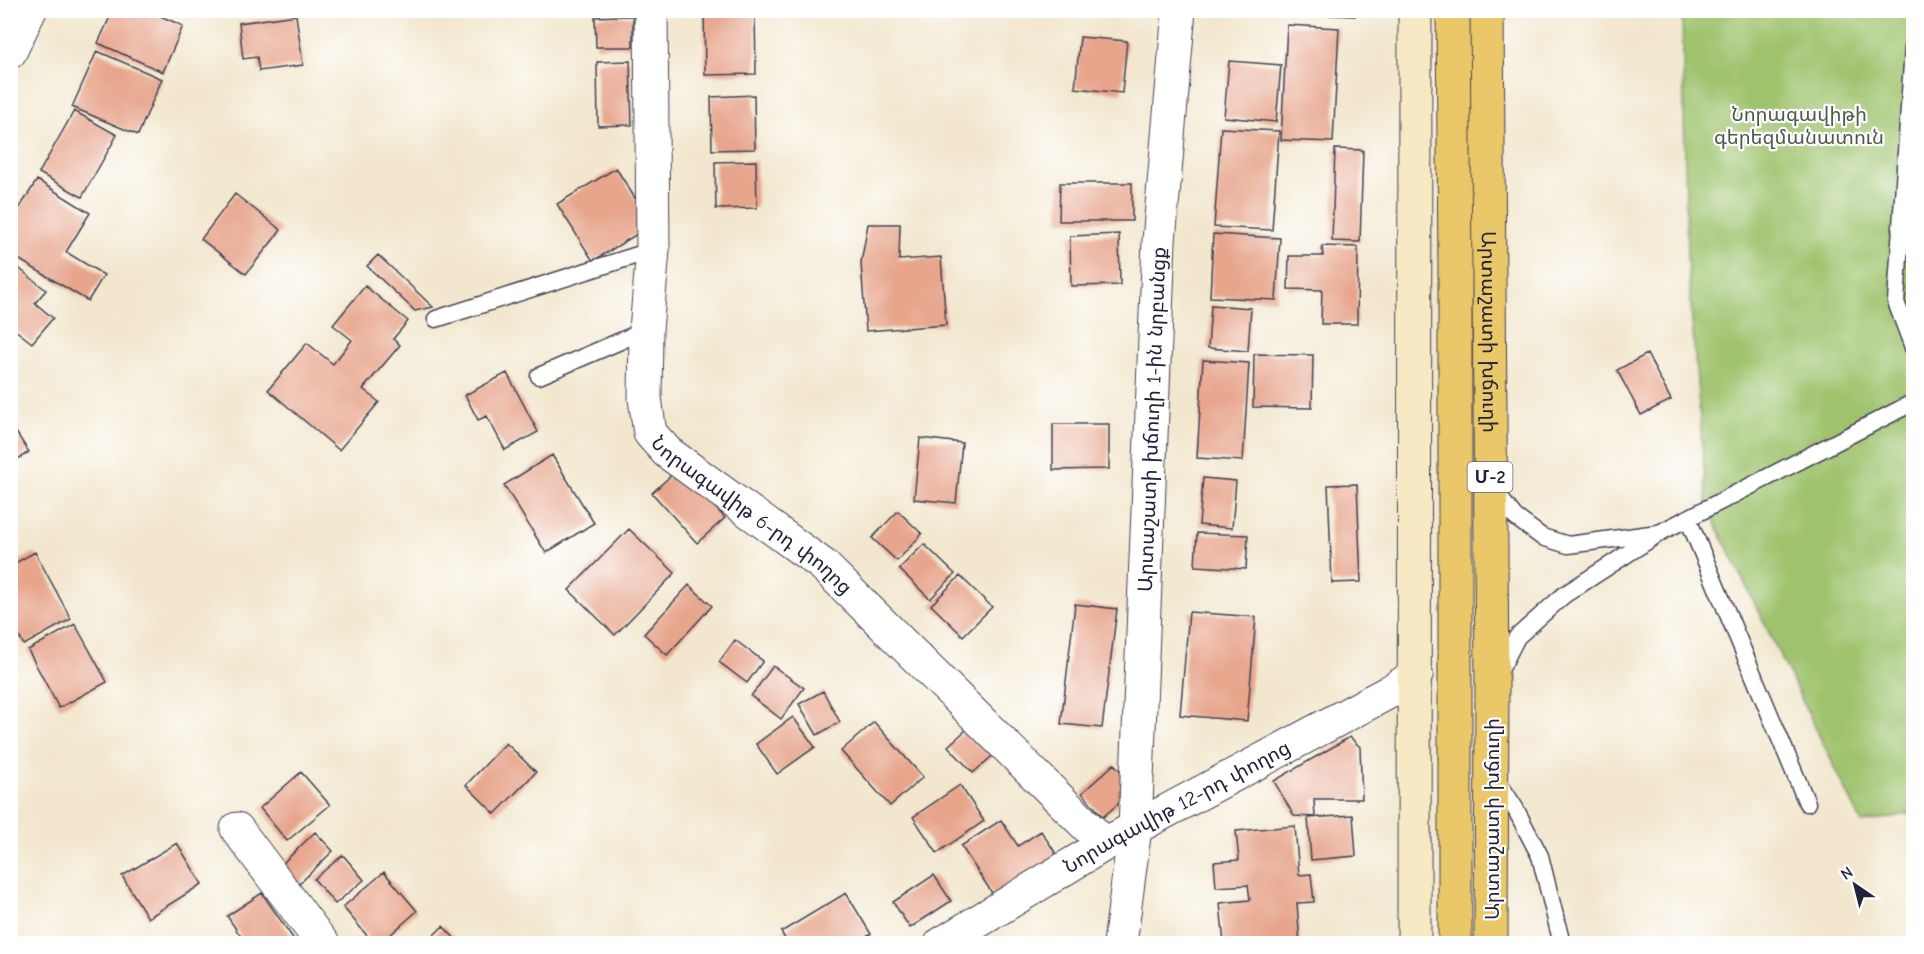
<svg xmlns="http://www.w3.org/2000/svg" width="1924" height="954" font-family="'Comic Neue','Noto Sans Armenian',sans-serif">
  <style>
    .green { fill: #9fc36d; stroke: #607254; stroke-width: 1.5 }
    .building { fill: #e7a58c }
    .lines { fill: none; stroke-linecap: round; stroke-linejoin: round }
    .lane-casing { stroke: #414051; stroke-width: 19 }
    .street-casing { stroke: #414051; stroke-width: 35 }
    .secondary-casing { stroke: #414051; stroke-width: 35 }
    .highway-casing { stroke: #414051; stroke-width: 35 }
    .lane { stroke: #fff; stroke-width: 16 }
    .street { stroke: #fff; stroke-width: 33 }
    .secondary { stroke: #f7e9c3; stroke-width: 33 }
    .highway { stroke: #eac769; stroke-width: 33 }
    .labels { text-anchor: middle; dominant-baseline: central; stroke-width: 4.5; stroke-linejoin: round; paint-order: stroke }
    .shield { fill: #fff; stroke: #646476; stroke-width: 1.5 }
    .shield-label { font-size: 18px; font-weight: bold; fill: #22223b }
    .park-label { font-size: 20px; fill: #4e5a4c; stroke: #fff }
    .street-label { font-size: 20px; fill: #22223b; stroke: #fff }
  </style>
  <rect width="100%" height="100%" fill="#fff"/>
  <filter id="ink" filterUnits="userSpaceOnUse"><feTurbulence type="fractalNoise" baseFrequency=".0167" numOctaves="2"/><feDisplacementMap in="SourceGraphic" scale="12" xChannelSelector="R" yChannelSelector="G"/><feConvolveMatrix kernelMatrix="1 2 1 2 8 2 1 2 1" color-interpolation-filters="sRGB"/></filter>
  <filter id="wash" filterUnits="userSpaceOnUse"><feTurbulence type="fractalNoise" baseFrequency=".008" numOctaves="4" result="noise"/><feDisplacementMap in="SourceGraphic" scale="24" xChannelSelector="R" yChannelSelector="G"/><feGaussianBlur stdDeviation="1.35" result="paint"/><feColorMatrix in="noise" values="0 0 0 0 0 0 0 0 0 0 0 0 0 0 0 0 0 1.4 0 .05"/><feComposite in="paint" operator="in"/></filter>
  <g filter="url(#wash)">
    <rect width="100%" height="100%" fill="#f2e7ce"/>
    <path class="green" d="M1682,11H1913V813L1862,823L1707,506L1687,258Z"/>
    <g id="blocks">
      <path class="building" d="M113,10H147L183,26L163,72L98,43Z
        M704,10H755L756,74L705,75Z
        M1329,10H1355V16L1329,15Z
        M296,15L303,65L259,71L257,57L243,59L239,23Z
        M619,16H633V47H596L595,17Z
        M1287,25L1339,28L1333,142L1281,140Z
        M1080,37L1127,41L1122,93L1075,88Z
        M97,51L162,79L138,135L72,107Z
        M630,61L632,125L598,126L597,62Z
        M1229,61L1281,65L1276,122L1224,117Z
        M754,95L755,149L712,150L711,97Z
        M74,111L117,135L82,197L39,173Z
        M1221,128L1279,131L1272,230L1214,227Z
        M1335,149L1363,150L1360,242L1332,241Z
        M756,161L757,208L716,209L715,162Z
        M616,168L652,225L593,261L557,204Z
        M37,180L90,213L66,252L104,275L88,301L10,254V223Z
        M1060,183H1132V221H1059Z
        M235,194L281,230L246,274L201,239Z
        M868,224H900L899,260L941,257L946,325L866,331L861,263Z
        M1119,234L1120,285L1071,286L1070,236Z
        M1213,234L1280,238L1276,300L1210,297Z
        M1322,246L1358,247L1357,324H1321L1322,290L1288,289L1289,256H1323Z
        M378,255L433,307L415,311L367,266Z
        M10,261L46,290L35,303L53,318L32,343L10,326Z
        M365,286L408,321L393,339L400,345L363,389L379,402L339,450L268,390L307,343L333,364L352,340L333,325Z
        M1211,305L1251,308L1248,351L1208,348Z
        M1254,354L1313,355L1312,408L1253,407Z
        M1647,354L1671,400L1641,415L1617,370Z
        M1203,360L1249,363L1243,461L1197,458Z
        M507,373L538,432L505,450L487,416L478,420L465,395Z
        M10,423L29,452L10,464Z
        M1053,424H1109V469L1053,470Z
        M920,438L962,443L956,503L914,499Z
        M552,455L594,523L546,553L504,485Z
        M679,468L725,518L697,543L652,493Z
        M1203,478L1236,481L1232,528L1199,525Z
        M1357,484L1361,582L1332,583L1328,485Z
        M898,511L922,534L897,561L872,538Z
        M629,529L675,573L615,635L569,590Z
        M1197,533L1248,535L1246,569L1195,566Z
        M924,544L955,574L930,599L899,569Z
        M35,552L71,619L24,645L10,620V566Z
        M960,576L992,607L963,636L931,605Z
        M689,585L712,606L667,655L644,634Z
        M1075,604L1117,609L1102,728L1061,724Z
        M1189,612L1256,617L1247,721L1180,715Z
        M75,624L107,682L59,708L28,650Z
        M735,640L763,661L747,683L719,662Z
        M773,666L804,688L781,719L751,696Z
        M823,691L840,722L817,735L799,704Z
        M793,717L815,747L777,774L756,744Z
        M874,722L923,777L890,806L841,751Z
        M974,723L999,750L973,773L948,746Z
        M1350,737L1360,747L1362,799H1314L1315,817L1294,816L1274,781Z
        M506,743L536,772L495,814L466,785Z
        M1114,764L1136,788L1103,817L1082,793Z
        M301,772L330,805L287,841L260,808Z
        M960,785L984,821L937,853L913,817Z
        M1353,815L1356,856L1311,860L1308,818Z
        M1001,820L1018,846L1041,831L1057,855L994,896L961,846Z
        M1295,826L1299,875L1311,874L1314,902L1297,903L1300,944H1224L1220,903L1250,900L1248,885L1216,887L1214,862L1239,860L1236,831Z
        M315,832L333,851L297,886L279,867Z
        M177,843L202,884L148,918L122,876Z
        M343,855L364,880L335,904L314,879Z
        M384,872L417,911L380,944H374L343,907Z
        M934,875L951,901L910,928L893,902Z
        M262,893L297,944H246L227,916Z
        M846,893L871,934L855,944H788L781,932Z
        M443,926L460,944H425Z"/>
    </g>
  </g>
  <g filter="url(#ink)">
    <use href="#blocks" fill-opacity="0" stroke="#414051" stroke-width="1.5"/>
    <g class="lines">
      <g class="lane-casing">
        <path id="lane" d="M1914,33L1896,302L1914,350
          M436,319L653,250
          M539,376L646,330
          M1497,490L1503,502L1515,517L1542,537L1568,545L1658,533
          M1688,519L1807,803
          M1498,674L1517,637L1564,595L1661,532L1914,402
          M1496,779L1515,808L1540,856L1562,944"/>
      </g>
      <g class="street-casing">
        <g id="street">
          <path id="s1" d="M651,10L653,250L646,330L645,398L650,433L667,452L823,565L1105,844"/>
          <path d="M10,52L30,10"/>
          <path d="M237,829L323,944"/>
          <path id="s2" d="M941,944L1105,844L1389,692L1416,675"/>
          <path id="s3" d="M1120,944L1135,828L1159,241L1179,10"/>
        </g>
      </g>
      <g class="secondary-casing">
        <path id="secondary" d="M1414,944L1415,10"/>
      </g>
      <g class="highway-casing">
        <g id="highway">
          <path d="M1453,10L1455,270V944"/>
          <path id="s4" d="M1487,10L1492,685L1491,944"/>
        </g>
      </g>
      <use href="#lane" class="lane"/>
      <use href="#street" class="street"/>
      <use href="#secondary" class="secondary"/>
      <use href="#highway" class="highway"/>
    </g>
  </g>
  <g class="labels">
    <rect class="shield" x="1467.5" y="462" width="45" height="30" rx="4.5"/>
    <g class="shield-label">
      <text x="1490" y="477">Մ-2</text>
    </g>
    <g class="park-label">
      <text x="1799" y="114">Նորագավիթի<tspan x="1799" dy="23">գերեզմանատուն</tspan></text>
    </g>
    <g class="street-label">
      <text stroke="none"><textPath href="#s4" startOffset="322">Արտաշատի խճուղի</textPath></text>
      <text stroke="none"><textPath href="#s3" startOffset="526">Արտաշատի խճուղի 1-ին նրբանցք</textPath></text>
      <text stroke="none"><textPath href="#s1" startOffset="555">Նորագավիթ 6-րդ փողոց</textPath></text>
      <text stroke="none"><textPath href="#s2" startOffset="273">Նորագավիթ 12-րդ փողոց</textPath></text>
      <text transform="translate(1492 819) rotate(-90)">Արտաշատի խճուղի</text>
    </g>
  </g>
  <rect width="1924" height="954" fill="none" stroke="#fff" stroke-width="36"/>
  <g transform="translate(1855 885) rotate(325)" stroke="#ffffff" stroke-width="4.5" paint-order="stroke">
  <path d="M0-4.5L10 22L0 15L-10 22Z" fill="#22223b"/>
  <text y="-9" font-size="16" font-weight="bold" text-anchor="middle" fill="#22223b">N</text>
  </g>
</svg>
